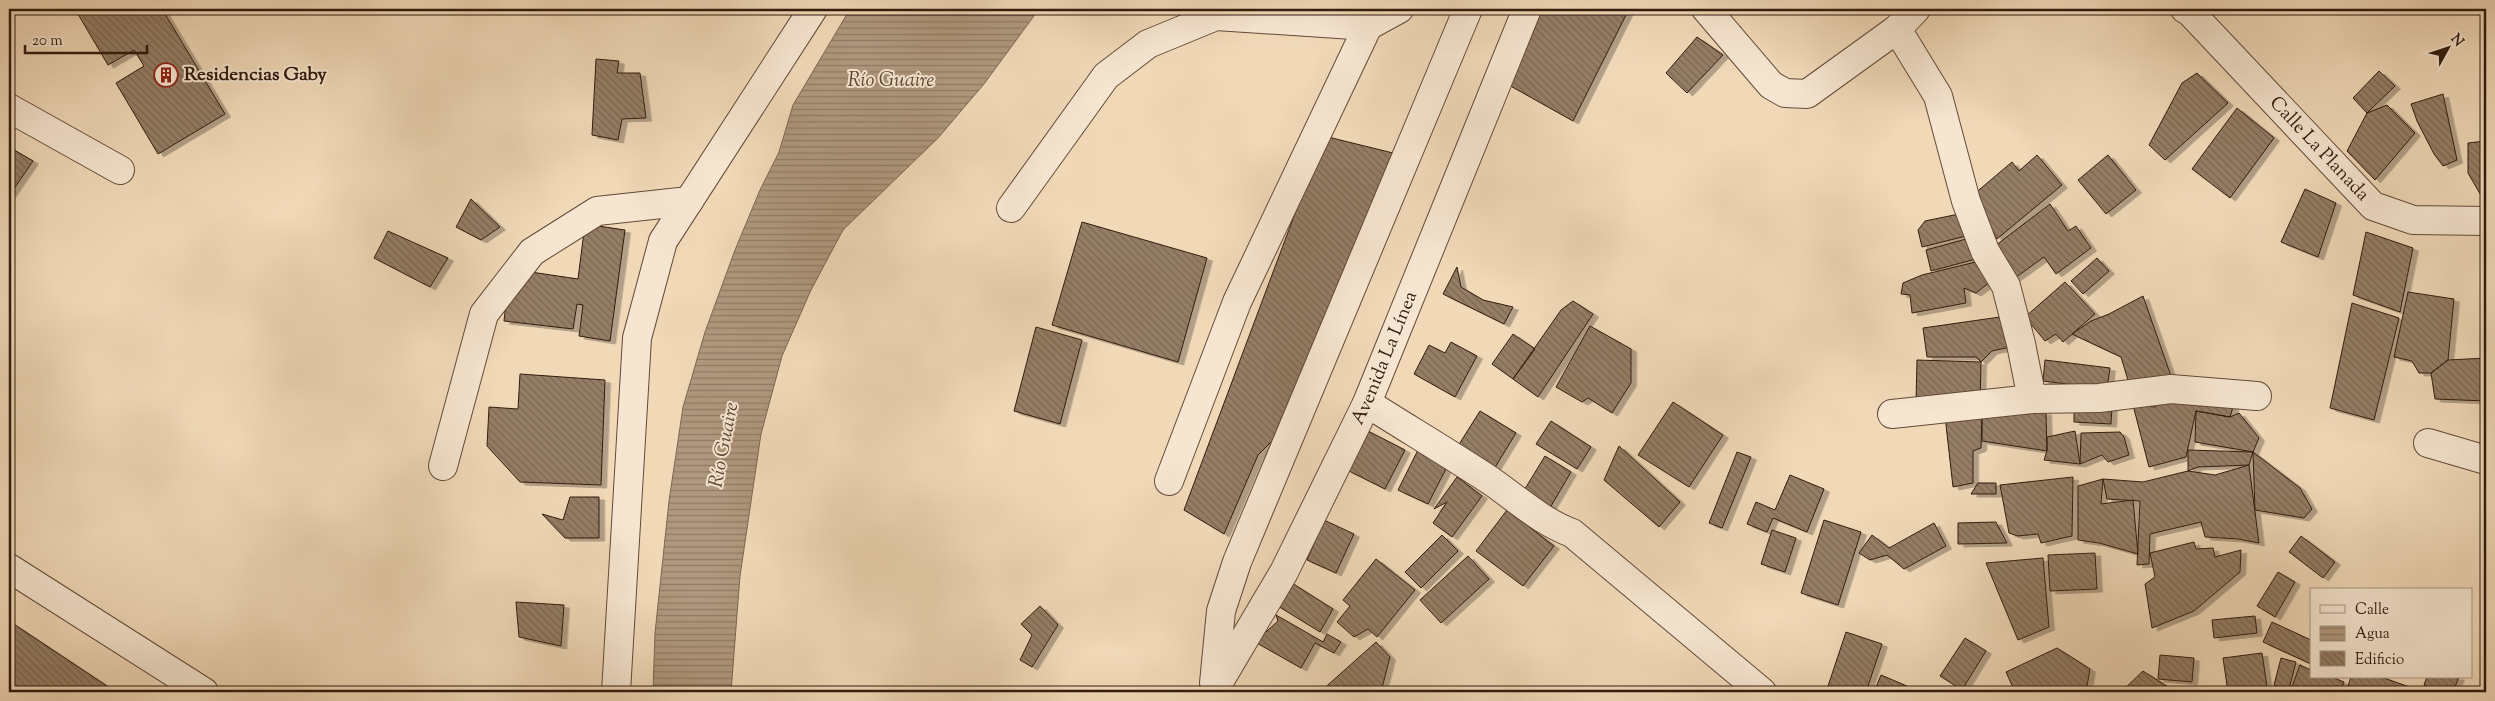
<svg xmlns="http://www.w3.org/2000/svg" width="2495" height="701" font-family="'Sorts Mill Goudy',serif">
  <style>
    .water { fill: url(#water-rules); stroke: #7e6651 }
    .building { fill: url(#building-back-hatch); stroke: #321b0e; filter: url(#shadow) }
    .lines { fill: none; stroke-linecap: round; stroke-linejoin: round }
    .street-casing { stroke: #624a38; stroke-width: 30 }
    .street { stroke: #f6e6d1; stroke-width: 28 }
    .labels { text-anchor: middle; dominant-baseline: central; stroke-width: 4; stroke-linejoin: round; paint-order: stroke }
    .poi-label { font-size: 19px; font-weight: bold; fill: #321b0e; stroke: #f6e6d1; text-anchor: start }
    .street-label { font-size: 19px; fill: #321b0e; stroke: #f6e6d1 }
    .water-label { font-size: 20px; font-style: italic; fill: #5e4735; stroke: #f6e6d1 }
  </style>
  <defs>
    <pattern id="water-rules" width="6" height="5" patternUnits="userSpaceOnUse" patternTransform="scale(1.25)"><rect width="6" height="5" fill="#b0987e"/><path d="M0 2.5h6" fill="none" stroke="#907b66"/></pattern>
    <pattern id="building-back-hatch" width="6" height="6" patternUnits="userSpaceOnUse" patternTransform="scale(1.25)"><rect width="6" height="6" fill="#957e66"/><path d="M-1 5l2 2M0 0l6 6M5-1l2 2" fill="none" stroke="#7a6652"/></pattern>
    <filter id="shadow"><feDropShadow dx="5.5" dy="3" stdDeviation="0" flood-color="#0004"/></filter>
  </defs>
  <rect width="100%" height="100%" fill="#f1d9b8"/>
  <filter id="stains"><feTurbulence type="fractalNoise" baseFrequency=".004" numOctaves="4"/><feColorMatrix values="0 0 0 0 .2 0 0 0 0 .09 0 0 0 0 .02 0 0 0 .5 -.17"/></filter>
  <radialGradient id="worn" r=".72"><stop offset=".6" stop-color="#630" stop-opacity="0"/><stop offset="1" stop-color="#630" stop-opacity=".3"/></radialGradient>
  <path class="water" d="M850,9H1039L984,84L938,138L843,230L811,290L782,356L761,434L740,576L731,692H653L655,633L669,501L683,407L705,332L735,250L760,190L779,152L793,105Z"/>
  <path class="building" d="M75,9H162L225,114L158,154L116,83L144,66L134,50L108,65Z
    M1540,9H1629L1573,121L1507,84Z
    M1697,37L1723,55L1687,93L1666,73Z
    M596,59L619,61L617,73H640L646,118L622,119L618,140L592,135Z
    M2379,71L2395,86L2367,113L2353,98Z
    M2197,73L2228,103L2165,160L2149,145L2182,83Z
    M2443,94L2457,160L2443,166L2434,154L2417,121L2411,104Z
    M2387,105L2415,133L2375,180L2347,151L2367,113Z
    M2237,108L2274,138L2230,198L2192,169Z
    M1324,136L1397,154L1284,429L1258,455L1224,534L1184,510Z
    M2486,141V204L2468,173V143Z
    M9,147L33,161L9,196Z
    M2037,155L2062,185L1997,239L1973,195L2012,162L2019,171Z
    M2108,155L2136,190L2106,214L2078,180Z
    M2305,189L2336,203L2318,257L2281,242Z
    M471,199L500,227L481,240L456,227Z
    M2050,204L2068,231L2076,226L2091,248L2056,274L2044,257L2008,283L1991,249Z
    M1964,213L1970,235L1922,247L1918,230L1925,221Z
    M1082,222L1207,258L1178,362L1052,325Z
    M585,224L625,230L610,341L579,336L583,305L577,304L573,329L504,321L507,294L524,271L578,279Z
    M388,231L448,258L430,287L374,258Z
    M2366,232L2413,248L2400,312L2353,295Z
    M1970,238L1976,259L1931,271L1926,250Z
    M2097,258L2109,271L2083,294L2071,281Z
    M1988,259L1995,278L1976,293L1964,288L1966,303L1912,313L1910,295L1901,294L1903,283L1922,275Z
    M1457,267L1461,287L1483,300L1513,307L1504,324L1443,294Z
    M2065,282L2095,314L2063,342L2056,334L2045,341L2025,317Z
    M2408,292L2454,299L2448,360L2431,373H2419L2412,361L2394,357Z
    M2143,296L2171,376L2130,387L2121,357L2072,334L2091,321L2109,314Z
    M1573,301L1593,314L1538,397L1513,379L1561,310Z
    M2352,303L2399,318L2374,420L2330,408Z
    M2007,316L2015,346L1992,351L1981,362L1976,357H1927L1923,328Z
    M1590,326L1631,349V383L1612,413L1588,398L1582,402L1556,387Z
    M1036,327L1082,340L1060,424L1014,411Z
    M1513,334L1535,349L1513,379L1492,364Z
    M1451,342L1477,356L1455,397L1414,374L1429,345L1445,353Z
    M2486,358V401L2435,399L2431,373L2448,360Z
    M1917,360L1981,362L1980,404L1916,402Z
    M2045,360L2110,368L2107,389L2043,381Z
    M520,374L605,380L601,485L520,482L487,446L489,407L518,409Z
    M2165,401L2234,404L2230,417L2196,411L2186,457L2149,467L2133,405L2155,407Z
    M1673,402L1723,435L1689,487L1638,455Z
    M2074,404L2112,406L2111,424L2074,422Z
    M1480,411L1516,433L1494,469L1458,446Z
    M2196,411L2230,417L2239,413L2259,438L2253,452L2195,442Z
    M2046,412L2047,451L1982,441V413Z
    M1982,413L1981,448L1973,451V483L1953,487L1945,416Z
    M1551,421L1591,447L1577,469L1536,444Z
    M1368,431L1405,450L1385,489L1347,470Z
    M2075,431L2080,464L2044,460L2047,451V437Z
    M2120,432L2124,437L2129,455L2108,462L2102,455L2080,464L2081,433Z
    M1619,446L1680,502L1659,527L1604,480Z
    M1419,448L1449,463L1428,504L1398,490Z
    M2188,450L2253,452L2249,465L2198,467L2188,471Z
    M1737,452L1751,457L1722,528L1709,523Z
    M2253,452L2300,488L2312,509L2304,518L2255,510Z
    M1545,456L1571,472L1547,513L1520,497Z
    M2249,465L2259,543L2238,539L2205,537L2201,522L2150,534L2149,564L2137,565L2140,501L2107,499L2103,479L2143,482L2188,471L2215,475Z
    M1790,475L1824,489L1807,532L1773,518L1767,532L1747,524L1756,502L1775,510Z
    M1457,477L1482,496L1452,537L1433,523L1447,502L1434,509Z
    M2073,477L2072,536L2041,543L2038,534L2018,536L2009,533L2000,485Z
    M2103,479L2101,504L2133,500L2138,554L2099,543L2078,540V486Z
    M1978,483H1996V494H1971Z
    M570,497H599V538H565L542,514L563,520Z
    M1507,510L1554,546L1523,586L1476,551Z
    M1324,520L1354,534L1336,573L1307,560Z
    M1824,520L1861,532L1838,605L1801,593Z
    M1996,522L2007,543L1958,544V523Z
    M1934,523L1946,546L1904,569L1887,555L1870,560L1859,553L1872,535L1889,548Z
    M1772,530L1796,538L1785,572L1761,564Z
    M1442,535L1458,551L1421,588L1405,572Z
    M2301,536L2335,562L2323,578L2289,552Z
    M2194,542L2196,549L2213,548L2215,557L2241,550L2240,572L2194,611L2152,628L2145,584L2155,577L2150,553Z
    M2095,553L2097,589L2050,591L2048,555Z
    M1468,556L1489,579L1441,623L1420,600Z
    M2043,558L2049,627L2018,640L1986,563Z
    M1376,559L1415,590L1377,637L1368,629L1354,637L1337,622L1350,606L1343,600Z
    M2278,572L2295,582L2275,617L2257,606Z
    M1287,580L1333,609L1320,632L1273,603Z
    M516,602L564,605L561,646L519,637Z
    M1040,606L1058,625L1032,667L1020,660L1032,635L1021,624Z
    M1276,615L1323,642L1327,634L1341,642L1334,653L1315,643L1301,668L1255,642L1278,621Z
    M2255,616L2257,633L2214,638L2212,620Z
    M9,621L116,692H9Z
    M2272,622L2311,640V664L2263,642Z
    M1846,632L1882,644L1866,692H1826Z
    M1965,638L1986,651L1962,690L1940,676Z
    M1376,642L1390,657L1381,692H1320Z
    M2057,648L2090,669L2087,686L2073,692H2015L2006,672Z
    M2262,653L2267,687L2228,692L2223,658Z
    M2160,655L2194,658L2192,682L2158,679Z
    M2281,658L2296,662L2289,689L2274,685Z
    M2300,665L2311,670V677H2332L2344,682L2340,692H2290Z
    M2143,671L2176,692H2121Z
    M1881,675L1914,689L1913,692H1874Z
    M2351,677H2381L2424,692H2346Z
    M2427,677H2459L2453,692H2440L2424,685Z"/>
  <g class="lines">
    <g class="street-casing">
      <g id="street">
        <path d="M1706,9L1771,85L1785,93L1807,94L1897,29L1916,9"/>
        <path id="s1" d="M2185,9L2190,12L2373,206L2413,220L2486,221"/>
        <path d="M1897,29L1938,96L1966,201L1985,251L2006,286L2021,344L2032,399L2099,398L2171,389L2257,396"/>
        <path d="M9,108L120,170"/>
        <path d="M1011,208L1106,76L1148,44L1216,16L1368,26L1399,9"/>
        <path d="M1367,403C1408,429 1450,454 1491,481C1517,499 1542,522 1572,533L1762,692"/>
        <path d="M1892,414L2032,399"/>
        <path d="M2428,443L2486,460"/>
        <path d="M443,466L484,314L532,252L597,211L689,201"/>
        <path d="M1169,481L1237,302L1368,26"/>
        <path d="M9,568L204,692"/>
        <path d="M1214,683L1221,611L1237,562L1468,9"/>
        <path d="M616,692L637,338L663,241L813,9"/>
        <path id="s2" d="M1213,692L1284,572L1367,403L1527,9"/>
      </g>
    </g>
    <use href="#street" class="street"/>
  </g>
  <defs>
    <g id="building-ring" transform="scale(1.25)"><circle r="9.5" fill="#f6e6d1" stroke="#8f2418" stroke-width="1.5"/><path d="M-4-6H4V6H1V3H-1V6H-4ZM-2.5-4.3h1.7v1.8h-1.7ZM.8-4.3h1.7v1.8H.8ZM-2.5-1h1.7V.8h-1.7ZM.8-1h1.7V.8H.8Z" fill="#8f2418"/></g>
  </defs>
  <g fill-rule="evenodd">
    <use href="#building-ring" x="166" y="75"/>
  </g>
  <g class="labels">
    <g class="poi-label">
      <text x="184" y="75">Residencias Gaby</text>
    </g>
    <g class="street-label">
      <text stroke="none"><textPath href="#s1" startOffset="194">Calle La Planada</textPath></text>
      <text stroke="none"><textPath href="#s2" startOffset="376">Avenida La Línea</textPath></text>
    </g>
    <g class="water-label">
      <text x="891" y="81">Río Guaire</text>
      <text transform="translate(725 445) rotate(-79)">Río Guaire</text>
    </g>
  </g>
  <rect width="2495" height="701" fill="none" stroke="#f1d9b8" stroke-width="30"/>
  <rect x="10" y="10" width="2475" height="681" fill="none" stroke="#321b0e" stroke-width="2.5"/>
  <rect x="15" y="15" width="2465" height="671" fill="none" stroke="#321b0e"/>
  <rect x="2310" y="588" width="162" height="90" fill="#f6e6d1" stroke="#a89583"/>
  <rect x="2320" y="605" width="25" height="8" fill="#f6e6d1" stroke="#a89583"/>
  <text x="2355" y="614" font-size="15" fill="#321b0e">Calle</text>
  <rect x="2320" y="626" width="25" height="15" fill="url(#water-rules)" stroke="#a89583"/>
  <text x="2355" y="638" font-size="15" fill="#321b0e">Agua</text>
  <rect x="2320" y="651" width="25" height="15" fill="url(#building-back-hatch)" stroke="#a89583"/>
  <text x="2355" y="664" font-size="15" fill="#321b0e">Edificio</text>
  <g transform="translate(2448 48) rotate(50)" stroke="#f6e6d1" stroke-width="4" paint-order="stroke">
  <path d="M0-4L9 19L0 12L-9 19Z" fill="#321b0e"/>
  <text y="-8" font-size="14" font-weight="bold" text-anchor="middle" fill="#321b0e">N</text>
  </g>
  <path d="M25 45v8h122v-8" fill="none" stroke="#321b0e" stroke-width="2.5"/>
  <text x="32" y="45" font-size="15" fill="#321b0e" stroke="#f6e6d1" stroke-width="4" paint-order="stroke">20 m</text>
  <rect width="100%" height="100%" filter="url(#stains)"/>
  <rect width="100%" height="100%" fill="url(#worn)"/>
</svg>
